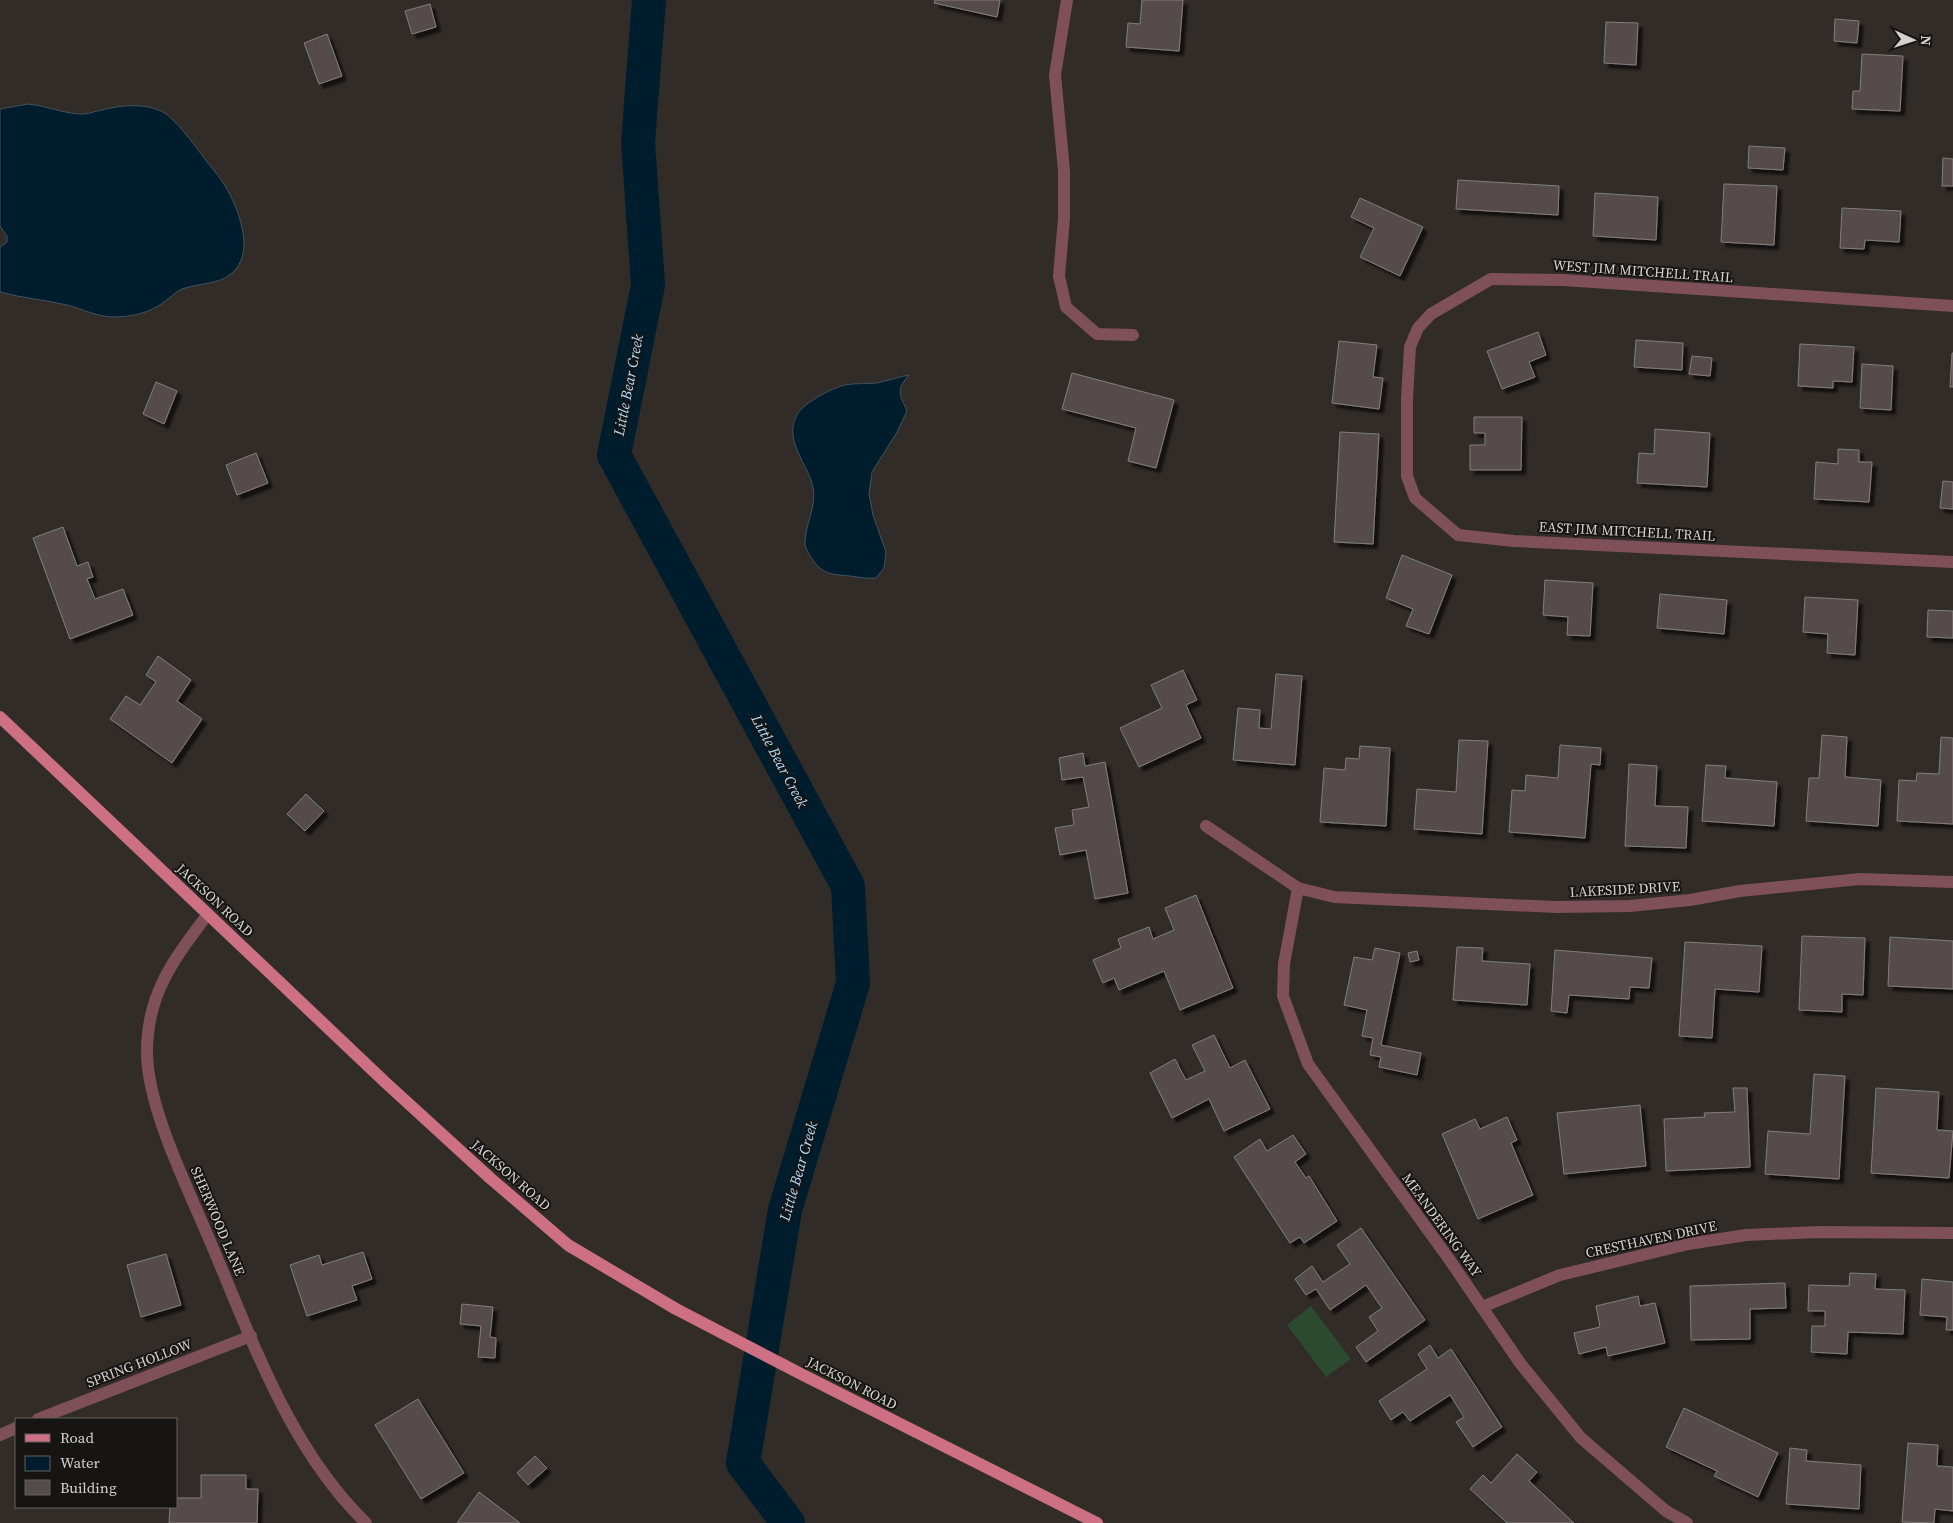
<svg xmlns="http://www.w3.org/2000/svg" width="1953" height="1523" font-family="'Source Serif 4',serif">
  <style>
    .green { fill: #2b4a2e }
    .water { fill: #001d2e; stroke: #40535e }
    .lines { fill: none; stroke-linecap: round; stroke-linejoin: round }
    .river { stroke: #001d2e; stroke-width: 34 }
    .building { fill: #544c4b; stroke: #857d7b; filter: url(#shadow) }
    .minor { stroke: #7f5059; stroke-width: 12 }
    .major { stroke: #ce7083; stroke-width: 12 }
    .labels { text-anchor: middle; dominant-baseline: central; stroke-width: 4; stroke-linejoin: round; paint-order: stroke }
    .street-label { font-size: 14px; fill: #d4d1ce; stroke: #171513 }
    .water-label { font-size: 15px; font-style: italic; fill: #abddfc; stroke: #171513 }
  </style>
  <defs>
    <filter id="shadow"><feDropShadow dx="4.5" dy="4.5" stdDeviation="1" flood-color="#0009"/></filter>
  </defs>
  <rect width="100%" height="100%" fill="#312c28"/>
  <path class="green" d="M1311,1306L1351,1359L1326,1377L1287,1325Z"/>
  <path class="water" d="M28,104C47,106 62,113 80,114C87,115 95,111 102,110C120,105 144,103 161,111C179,120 202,157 216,173C234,195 259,250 232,273C219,285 198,283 182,289C175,292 170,298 164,302C150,313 131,317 114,317C98,317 82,309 67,305C45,300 22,298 0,292V247L7,242V236L0,226V109Z
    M909,375C896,390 899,393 907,411L897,432L872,472L869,494L873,515L886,552L884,568L876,578C866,579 859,577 850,576C828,574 821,574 809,554C807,550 805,547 805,543C805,524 817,507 813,487C808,464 783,440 797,415C803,403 832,388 845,385C855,383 866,384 876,383C887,381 898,377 909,375Z"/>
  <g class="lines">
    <path class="river" d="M649,0L638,142L648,285L614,455L848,886L853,983L785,1210L743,1463L788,1523"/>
  </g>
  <path class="building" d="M935,0H1000L997,17L934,3Z
    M1142,0H1183L1179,51L1126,47L1128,23L1140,24Z
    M430,4L436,27L412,34L405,11Z
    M1835,19L1859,21L1857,43L1834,41Z
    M1606,22L1638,23L1636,65L1604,63Z
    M327,34L342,76L319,84L304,43Z
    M1862,54L1903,56L1900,111L1852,109L1853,91H1860Z
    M1749,146L1785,148L1783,170L1748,168Z
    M1943,158L1953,159V186H1942Z
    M1458,180L1559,186L1558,215L1456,209Z
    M1724,184L1777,186L1774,245L1721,242Z
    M1595,193L1658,197L1656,240L1593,236Z
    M1360,198L1423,227L1400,276L1360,257L1374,228L1351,217Z
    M1842,208L1901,211L1899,242L1865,240L1864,249L1840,248Z
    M1538,332L1546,355L1529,362L1535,377L1502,389L1487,351Z
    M1636,340L1683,343L1682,370L1634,367Z
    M1339,341L1377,345L1373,377L1383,378L1379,409L1332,403Z
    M1800,344L1854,347L1852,382L1833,381V388L1798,386Z
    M1952,353H1953V387H1950Z
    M1692,356L1712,358L1710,376L1689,374Z
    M1862,364L1893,366L1891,410L1860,408Z
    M1072,373L1174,400L1156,468L1128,461L1136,428L1062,409Z
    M156,382L177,391L164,424L143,414Z
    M1474,417H1522L1521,470H1470V445H1485V433H1474Z
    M1655,429L1710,433L1707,487L1637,483L1639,453L1654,454Z
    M1340,432L1379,434L1373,544L1334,542Z
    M1838,449L1859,450V462H1872L1869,502L1814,499L1816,462L1838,464Z
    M256,453L268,483L237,495L226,465Z
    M1943,481L1953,482V509L1940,508Z
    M63,527L77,566L88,562L93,577L87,579L95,599L123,589L133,615L70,639L33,538Z
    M1402,555L1452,575L1429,634L1406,626L1413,609L1386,598Z
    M1545,580L1593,583L1590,636L1567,635L1568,617L1543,615Z
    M1660,594L1727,600L1724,634L1657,628Z
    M1805,597L1858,600L1855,655L1827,653L1828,634L1803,632Z
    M1928,610L1953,611V638L1927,637Z
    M158,656L191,680L177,701L202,719L172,763L110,719L126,696L140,705L156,682L146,675Z
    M1183,670L1197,700L1186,705L1201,738L1139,767L1120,728L1162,708L1151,685Z
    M1276,674L1302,676L1295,765L1233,760L1238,708L1260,710L1259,728L1271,729Z
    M1822,735L1847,737L1845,777L1881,780L1878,826L1806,821L1809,778H1819Z
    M1941,737L1953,738V824L1897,821L1899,780L1916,781L1917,773L1939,774Z
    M1459,740L1488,741L1482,834L1414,829L1417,789L1456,792Z
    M1560,745L1601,748L1600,765L1591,764L1585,838L1509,832L1512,790L1525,791L1526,775L1558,778Z
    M1360,746L1390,748L1386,826L1320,822L1324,768L1345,770L1346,758L1359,759Z
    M1083,753L1085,766L1105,762L1128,893L1095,899L1086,850L1060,855L1055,828L1074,825L1072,810L1089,807L1083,777L1062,780L1059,758Z
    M1629,764L1657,766L1655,806L1688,807L1686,848L1625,846Z
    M1706,765L1726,766L1725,778L1777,782L1774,826L1702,821Z
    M306,794L324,811L305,831L287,814Z
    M1196,895L1233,988L1180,1010L1164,971L1119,990L1114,978L1103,983L1093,960L1121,948L1118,939L1149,927L1153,939L1174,930L1165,908Z
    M1802,936L1865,938L1863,995L1842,994V1012L1799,1010Z
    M1890,937L1953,941V989L1888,986Z
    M1685,942L1762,946L1759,992L1715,989L1712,1038L1679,1036Z
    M1457,947L1483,948L1482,961L1530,964L1527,1005L1453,1000Z
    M1375,948L1400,953L1381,1045L1421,1053L1417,1075L1379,1067L1381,1057L1370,1055L1373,1038L1362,1036L1367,1010L1344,1005L1354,957L1372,960Z
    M1555,950L1652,958L1649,988L1630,987L1629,999L1569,995L1567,1013L1551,1011Z
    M1417,951L1419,960L1410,962L1408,953Z
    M1214,1035L1230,1068L1245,1060L1270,1109L1224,1131L1209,1099L1172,1118L1150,1073L1175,1059L1186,1080L1205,1071L1192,1045Z
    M1814,1074L1845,1076L1839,1179L1765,1174L1768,1131L1810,1134Z
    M1733,1088H1747L1750,1167L1666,1171L1664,1119L1705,1117L1704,1113L1735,1112Z
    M1876,1088L1939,1092L1937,1130L1953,1131L1949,1178L1871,1173Z
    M1640,1105L1646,1166L1564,1174L1557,1113Z
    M1507,1117L1517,1140L1511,1143L1533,1195L1478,1219L1442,1134L1475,1119L1480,1129Z
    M1293,1135L1306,1154L1295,1162L1306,1178L1309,1176L1337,1221L1304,1243L1300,1237L1290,1243L1234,1157L1260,1139L1267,1151Z
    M1361,1228L1425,1320L1366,1362L1356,1347L1378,1331L1369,1317L1382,1308L1366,1285L1330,1310L1316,1289L1306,1295L1295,1279L1312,1266L1323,1282L1350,1264L1337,1245Z
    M363,1252L372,1279L352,1286L357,1300L307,1316L290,1265L319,1255L322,1265Z
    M166,1254L181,1305L141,1317L127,1265Z
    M1850,1273L1876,1274L1875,1289L1905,1290L1903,1334L1848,1332L1847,1354L1811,1352L1812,1326H1825V1311H1808L1809,1285L1849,1286Z
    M1922,1279L1953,1282V1330H1946L1947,1317L1920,1315Z
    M1785,1283L1786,1308L1750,1309V1339L1691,1340L1690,1286Z
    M1638,1296L1640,1306L1655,1303L1665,1343L1608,1356L1606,1347L1579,1354L1574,1333L1600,1327L1596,1306Z
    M462,1304L493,1307L490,1337L496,1338L495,1358L478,1357L481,1326L460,1324Z
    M1430,1345L1438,1358L1451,1349L1502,1427L1473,1447L1456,1422L1464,1417L1450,1395L1410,1421L1403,1412L1391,1420L1379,1401L1427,1369L1418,1354Z
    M418,1399L464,1473L421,1499L375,1425Z
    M1684,1408L1778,1453L1758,1497L1714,1476L1717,1471L1666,1447Z
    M1908,1443L1938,1445L1937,1466L1953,1467V1511L1935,1509L1934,1523L1902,1522Z
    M1790,1448L1807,1450L1806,1461L1861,1465L1859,1509L1786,1504Z
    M1517,1454L1537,1472L1529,1481L1574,1523H1507L1470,1489L1483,1475L1491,1483Z
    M535,1456L547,1468L528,1485L517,1473Z
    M201,1475H246V1489H258L257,1523H169L170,1507H176V1498H201Z
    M479,1492L520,1523H457Z"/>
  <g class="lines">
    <path class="minor" d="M1067,0L1055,75L1064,171V218L1059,276L1066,307L1097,334L1133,335
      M1953,306L1563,280L1491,279L1431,314L1418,328L1410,347L1407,398V476L1415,498L1458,535L1514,541L1953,562
      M1206,826L1298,888L1334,897L1556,907L1630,906L1690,900L1740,891L1860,879L1953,882
      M1298,888L1284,964L1283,996L1308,1064L1449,1259L1520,1363L1581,1438L1666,1511L1687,1523
      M208,914C174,959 147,993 147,1052C147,1106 186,1184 207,1234C250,1333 287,1447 366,1523
      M1482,1307L1560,1275L1688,1244L1746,1235L1818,1232L1953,1233
      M38,1419L251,1336
      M0,1435L16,1428"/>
    <path class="major" d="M0,717L386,1083L490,1178L568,1245L676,1309L805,1376L1097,1523"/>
  </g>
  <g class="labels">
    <g class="street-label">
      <text transform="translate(1643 271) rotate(4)">WEST JIM MITCHELL TRAIL</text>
      <text transform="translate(1627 531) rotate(3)">EAST JIM MITCHELL TRAIL</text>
      <text transform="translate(1625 889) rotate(-3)">LAKESIDE DRIVE</text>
      <text transform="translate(215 900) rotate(43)">JACKSON ROAD</text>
      <text transform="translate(511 1175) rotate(41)">JACKSON ROAD</text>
      <text transform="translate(218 1221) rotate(67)">SHERWOOD LANE</text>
      <text transform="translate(1442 1225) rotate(54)">MEANDERING WAY</text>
      <text transform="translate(1651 1239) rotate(-12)">CRESTHAVEN DRIVE</text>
      <text transform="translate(139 1363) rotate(-21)">SPRING HOLLOW</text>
      <text transform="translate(852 1383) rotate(27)">JACKSON ROAD</text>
    </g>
    <g class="water-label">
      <text transform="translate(628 385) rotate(-79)">Little Bear Creek</text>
      <text transform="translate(780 761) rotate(62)">Little Bear Creek</text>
      <text transform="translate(798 1171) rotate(-74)">Little Bear Creek</text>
    </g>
  </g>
  <rect x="15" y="1418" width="162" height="90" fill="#171513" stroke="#63605e"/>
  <rect x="25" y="1434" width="25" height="8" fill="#ce7083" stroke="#63605e"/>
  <text x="60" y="1443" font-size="15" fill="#d4d1ce">Road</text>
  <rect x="25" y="1456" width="25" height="15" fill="#001d2e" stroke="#63605e"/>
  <text x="60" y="1468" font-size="15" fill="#d4d1ce">Water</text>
  <rect x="25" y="1480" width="25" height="15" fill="#544c4b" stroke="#63605e"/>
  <text x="60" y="1493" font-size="15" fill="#d4d1ce">Building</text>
  <g transform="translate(1913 40) rotate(93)" stroke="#171513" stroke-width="4" paint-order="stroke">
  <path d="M0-4L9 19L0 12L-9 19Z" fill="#d4d1ce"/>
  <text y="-8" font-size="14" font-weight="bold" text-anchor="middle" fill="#d4d1ce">N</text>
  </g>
</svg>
